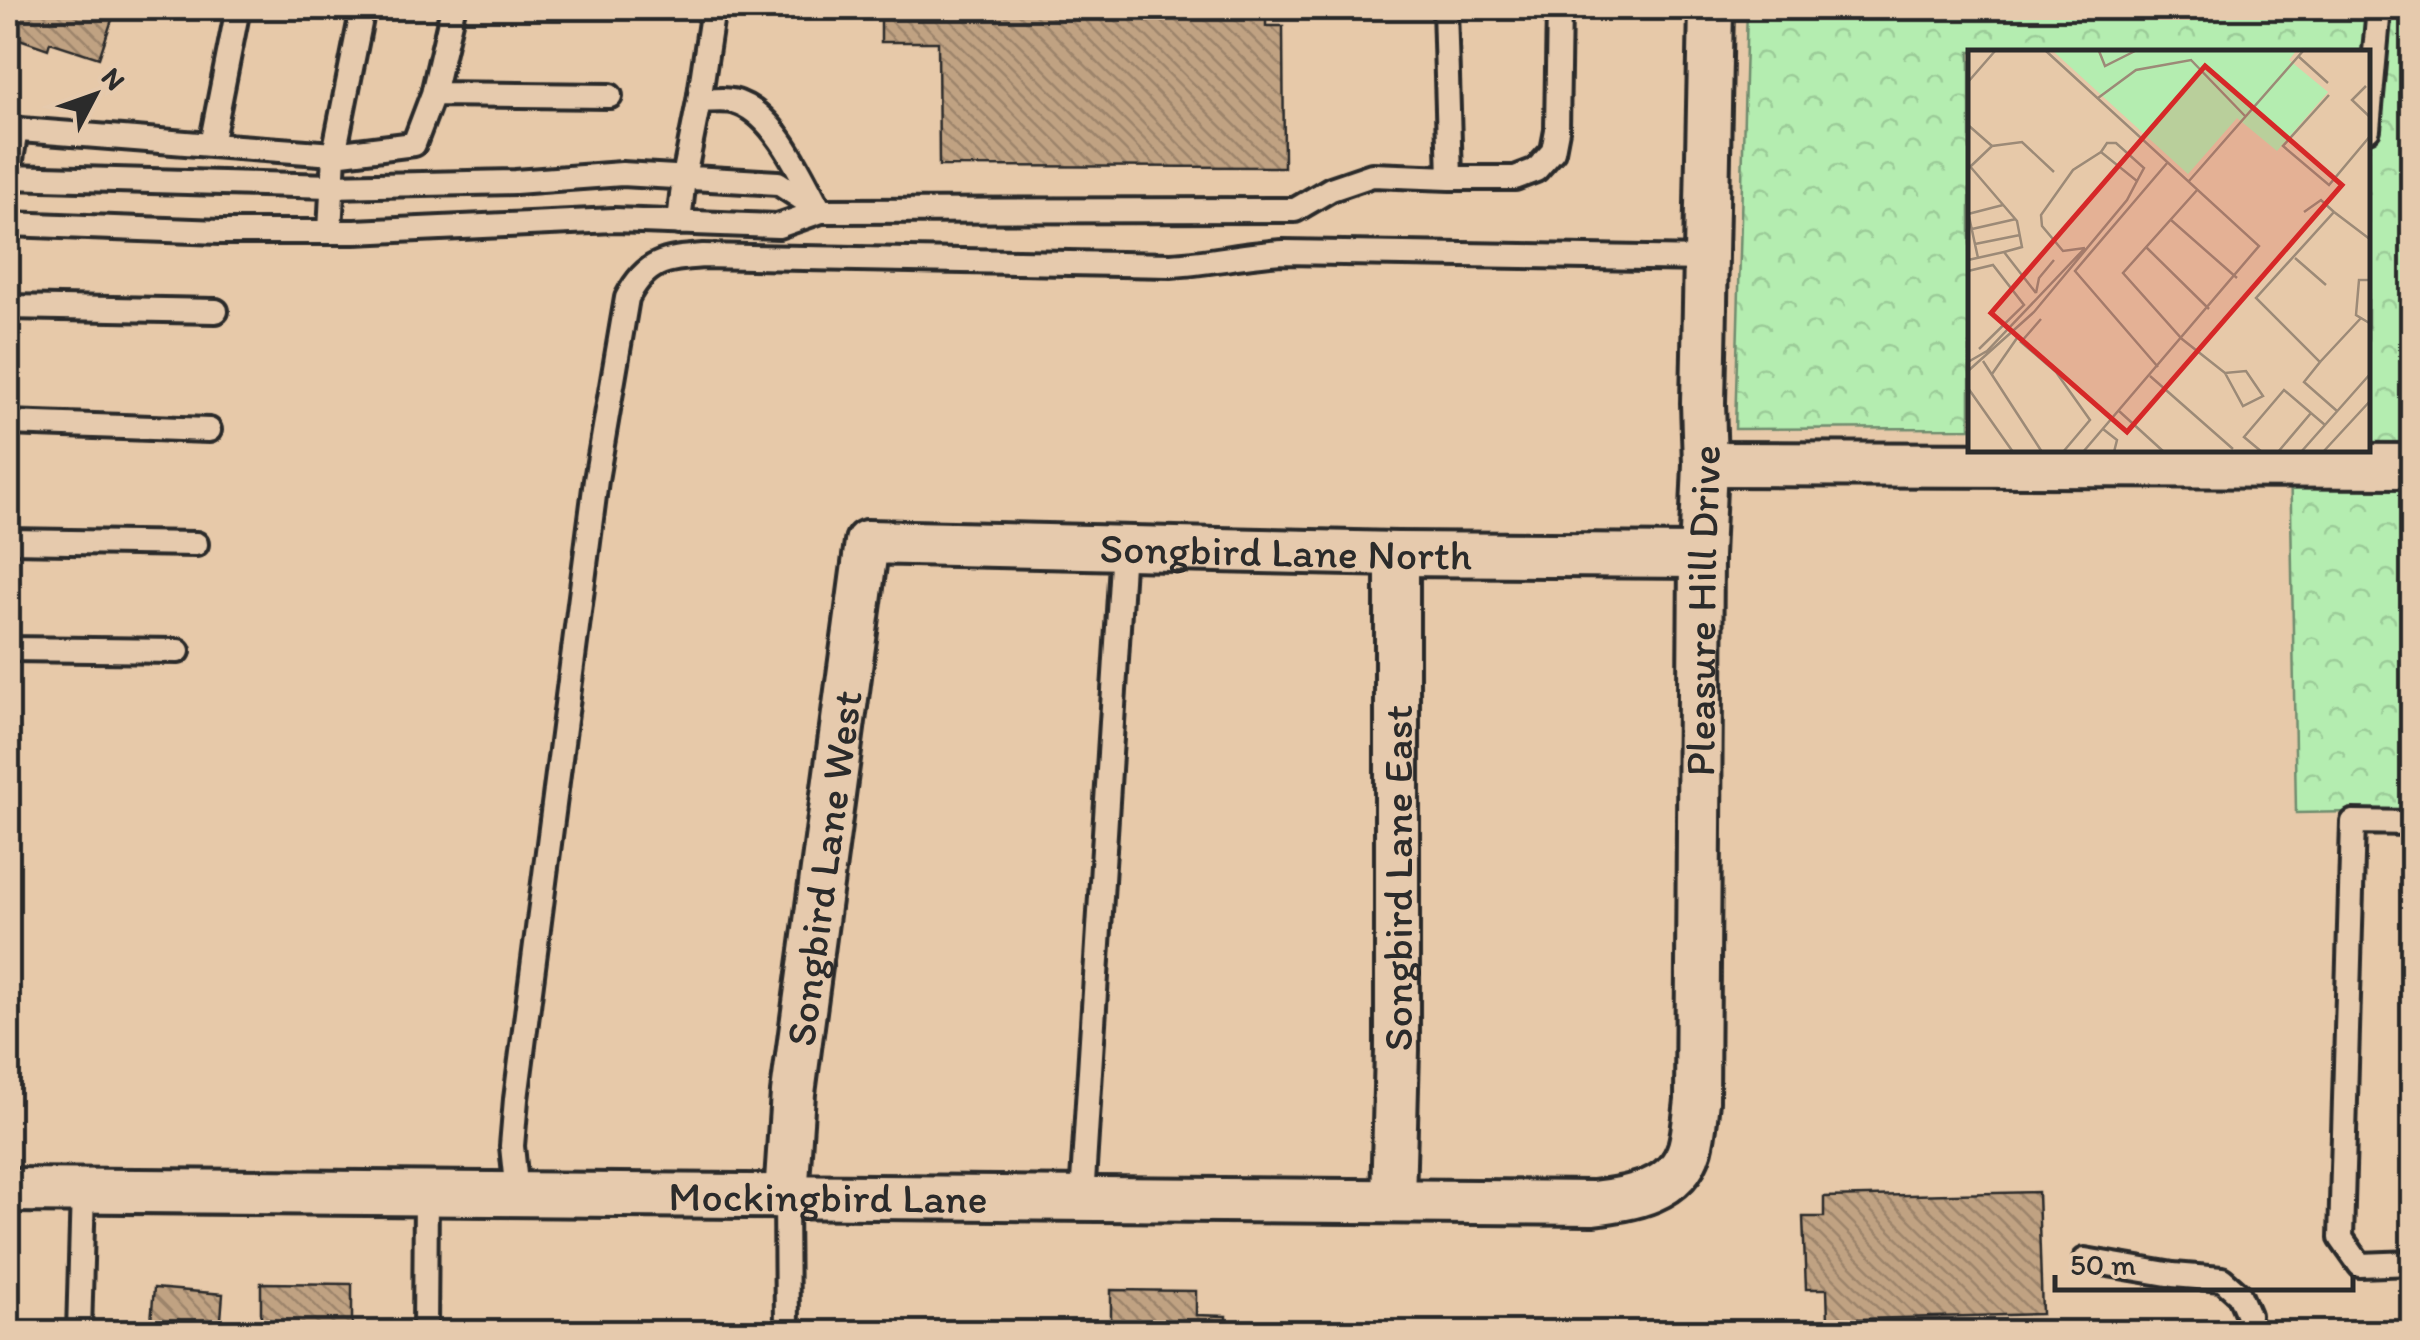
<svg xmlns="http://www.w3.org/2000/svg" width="2420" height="1340" font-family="Itim,sans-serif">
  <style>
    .park { fill: url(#park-crowns); stroke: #708c6e; stroke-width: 2.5 }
    .building { fill: url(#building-back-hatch); stroke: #2b2b2b; stroke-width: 2.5 }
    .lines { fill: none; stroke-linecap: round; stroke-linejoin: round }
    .lane-casing { stroke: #2b2b2b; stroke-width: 30 }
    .street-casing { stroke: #2b2b2b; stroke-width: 50 }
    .lane { stroke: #e6caad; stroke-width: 22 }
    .street { stroke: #e6caad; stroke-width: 42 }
    .labels { text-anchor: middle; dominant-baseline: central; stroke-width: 8; stroke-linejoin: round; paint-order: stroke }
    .street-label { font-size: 42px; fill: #2b2b2b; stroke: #e6caad }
    .inset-road { fill: none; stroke: #9c8a77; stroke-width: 2.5 }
    .view { fill: #d62828; fill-opacity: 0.15; stroke: #d62828; stroke-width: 5 }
    .inset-edge { fill: none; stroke: #2b2b2b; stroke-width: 5 }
  </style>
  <defs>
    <pattern id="park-crowns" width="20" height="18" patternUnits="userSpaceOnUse" patternTransform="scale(2.5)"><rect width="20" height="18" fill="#b4edb0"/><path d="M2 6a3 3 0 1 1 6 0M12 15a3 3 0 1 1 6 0" fill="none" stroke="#9bcb98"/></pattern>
    <pattern id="building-back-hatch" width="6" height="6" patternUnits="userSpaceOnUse" patternTransform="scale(2.5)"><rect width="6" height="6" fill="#c0a282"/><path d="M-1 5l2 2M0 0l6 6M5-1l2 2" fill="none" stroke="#9c846b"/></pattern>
  </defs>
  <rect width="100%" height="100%" fill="#e7c9a9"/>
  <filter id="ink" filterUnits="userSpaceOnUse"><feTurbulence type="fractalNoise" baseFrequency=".01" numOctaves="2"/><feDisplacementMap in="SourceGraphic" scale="20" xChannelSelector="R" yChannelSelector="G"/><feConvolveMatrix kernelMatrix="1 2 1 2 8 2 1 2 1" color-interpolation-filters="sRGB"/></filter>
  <g filter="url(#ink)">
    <path class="park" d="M1747,8H2412V811L2296,813L2290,450H2368V52H1970V428L1735,429Z"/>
    <path class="building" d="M8,8H116L99,58L50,42L48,49L8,35Z
      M881,8H1266V26H1283L1284,167L939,166L938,42H881Z
      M2038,1192L2042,1314L1828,1320L1827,1289H1806L1803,1217H1824V1197Z
      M261,1283L352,1284V1332H261Z
      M154,1288L223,1294L220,1332H150Z
      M1111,1290L1196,1291V1315L1226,1316V1332H1111Z"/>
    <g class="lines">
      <g class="lane-casing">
        <path id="lane" d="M363,8L334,154L414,144L433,94L610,96
          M713,8L699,101C711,101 728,98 739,103C776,117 801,175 819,208
          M433,94L453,8
          M8,129L211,145L238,8
          M2368,129L2379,8
          M211,145L334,154L330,232
          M8,177L331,186L515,182L622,174L778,183L821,211
          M8,177L16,130
          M1450,178H1515L1536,170L1553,151L1557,130L1559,8
          M679,223L684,177L699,101
          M8,224L220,232H355L614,220L778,226L821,211L1295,210L1331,189L1372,175L1450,178L1445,8
          M8,307L216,311
          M8,423L209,430
          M8,541L196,544
          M8,649L178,651
          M2412,823L2353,822L2341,1238L2360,1265L2412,1263
          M517,1194L512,1146L516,1099L596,480L627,298C646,261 664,259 703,256L1171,265C1209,263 1246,254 1284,252L1706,259
          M786,1196L787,1332
          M1082,1198L1123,548
          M2085,1260L2173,1275L2222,1279L2239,1294L2248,1315L2246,1332
          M79,1332L83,1190
          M425,1332L426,1194"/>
      </g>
      <g class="street-casing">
        <g id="street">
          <path d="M1705,464L2412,466"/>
          <path id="s1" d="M8,1190L1593,1203C1632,1198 1677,1192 1690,1148C1694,1133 1695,1116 1697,1101L1701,556L1705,464L1703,403L1711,8"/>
          <path id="s2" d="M786,1196L793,1093L867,542L1397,554L1701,556"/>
          <path id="s3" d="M1393,1200L1397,1050V554"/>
        </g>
      </g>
      <use href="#lane" class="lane"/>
      <use href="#street" class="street"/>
    </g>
  </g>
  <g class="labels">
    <g class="street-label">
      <text stroke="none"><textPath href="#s2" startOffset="1078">Songbird Lane North</textPath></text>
      <text stroke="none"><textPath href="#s1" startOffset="2242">Pleasure Hill Drive</textPath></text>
      <text stroke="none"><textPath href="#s2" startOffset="330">Songbird Lane West</textPath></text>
      <text stroke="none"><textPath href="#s3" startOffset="322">Songbird Lane East</textPath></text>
      <text stroke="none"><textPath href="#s1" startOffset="820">Mockingbird Lane</textPath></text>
    </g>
  </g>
  <g transform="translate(1968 50)">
    <rect width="402" height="402" fill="#e7c9a9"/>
    <path d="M85,1H328L321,10L360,42L309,101L269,68L220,124Z" fill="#b4edb0"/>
    <path class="inset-road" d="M78,1L291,196L115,402M131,1L137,16L167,1M330,6L360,33M0,32L27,1M398,36L384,50L403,68M361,45L315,96L361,135L403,85M130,48L168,20L223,10L277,66M0,75L24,96M133,102L139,93H148L176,118L169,131M0,114L49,171L54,197L36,202L68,243M3,116L24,96L54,92L86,122M221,131L335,1M230,139L155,223L214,289L257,323L278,321L295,346L275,356L257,323M0,162L10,208M336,162L353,150L366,162M0,164L35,155M203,170L269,228M4,179L48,169M7,194L52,185M178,197L241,259M327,208L358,235M0,210L36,202M0,221L25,215L56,255L11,299M403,230H391L388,265L403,274M68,243L71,228L86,210M73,269L53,292L88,322L122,370L95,402M15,311L74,402M0,312L19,301L117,198M352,312L393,268M190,317L107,221L200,112M0,321L66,262L159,150L169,131L133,102L105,120L73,165L74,176L95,201L117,198M24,324L49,288M182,326L265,399M0,338L45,402M151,361L196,402M369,361L336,332L352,312L288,248L366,162L403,190M135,379L149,390L146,402M294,402L276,387L316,340L343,363M310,402L343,363L357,375M333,402L403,323M355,402L403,350"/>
    <path class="view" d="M237,16L374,135L159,382L23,263Z"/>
    <rect width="402" height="402" class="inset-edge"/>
  </g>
  <rect width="2420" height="1340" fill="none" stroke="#e6caad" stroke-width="40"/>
  <rect x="20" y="20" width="2380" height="1300" fill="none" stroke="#2b2b2b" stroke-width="4" filter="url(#ink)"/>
  <g transform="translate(95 95) rotate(49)" stroke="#e6caad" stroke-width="8" paint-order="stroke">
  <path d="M0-8L18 38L0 25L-18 38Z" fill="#2b2b2b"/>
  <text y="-15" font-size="28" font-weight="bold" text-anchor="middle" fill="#2b2b2b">N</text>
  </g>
  <path d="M2055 1275v15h298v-15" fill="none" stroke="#2b2b2b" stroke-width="5"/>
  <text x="2070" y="1275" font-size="30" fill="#2b2b2b" stroke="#e6caad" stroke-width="8" paint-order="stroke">50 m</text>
</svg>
